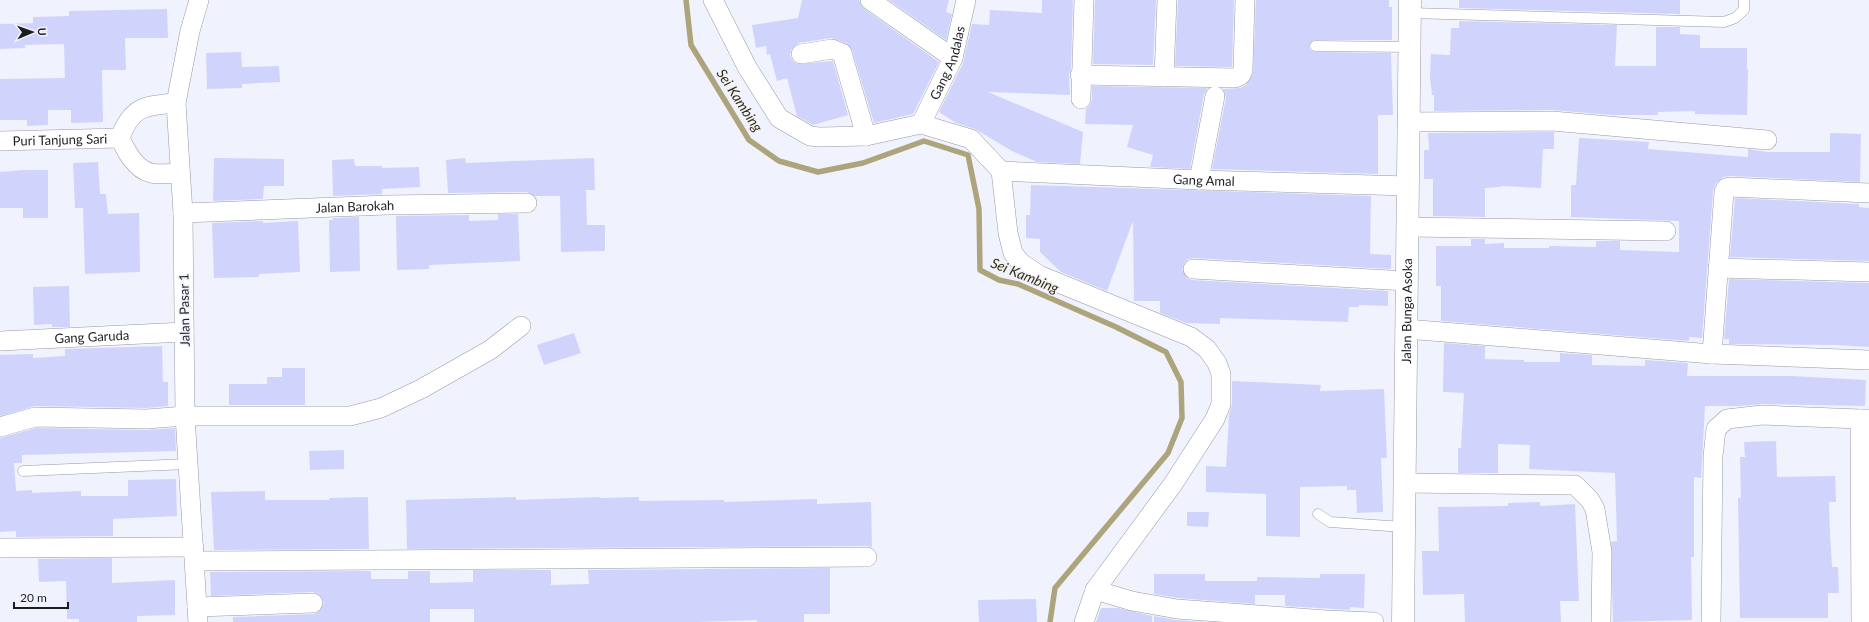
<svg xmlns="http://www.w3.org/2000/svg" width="1869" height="622" font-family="Lato,sans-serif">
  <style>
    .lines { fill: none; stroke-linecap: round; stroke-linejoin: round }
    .stream { stroke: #aea47c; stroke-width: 5.5 }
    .building { fill: #d0d4fc }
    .service-casing { stroke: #999aa4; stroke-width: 11 }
    .minor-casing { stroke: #999aa4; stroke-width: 20 }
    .tertiary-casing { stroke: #999aa4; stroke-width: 23 }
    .service { stroke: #fff; stroke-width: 10 }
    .minor { stroke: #fff; stroke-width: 19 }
    .tertiary { stroke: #fff; stroke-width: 22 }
    .labels { text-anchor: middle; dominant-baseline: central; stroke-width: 3; stroke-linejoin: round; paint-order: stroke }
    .street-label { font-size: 13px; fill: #1c1d21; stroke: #f0f2fd }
    .water-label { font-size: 14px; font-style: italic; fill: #362e0b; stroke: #f0f2fd }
  </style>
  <rect width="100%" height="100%" fill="#f0f2fd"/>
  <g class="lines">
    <path class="stream" d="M686,0L691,45L749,140L779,161L818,172L863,163L924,141L968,155L979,209L980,270L999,280L1018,284L1116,327L1166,352L1181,382L1182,418L1168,453L1055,588L1050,622"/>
  </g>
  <path class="building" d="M802,0H859L864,9L939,62L913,114L874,123L852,50L846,43L831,38L799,43L791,50L790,56L793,61L797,64L833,61L848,115L813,125L797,116L787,78L777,81L770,54L767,55L766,46L756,48L752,25L798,18Z
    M889,0H949L946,12L952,14L946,40Z
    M1042,0H1073L1071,69L1069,74L1070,95L988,92L1083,132L1080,164L1037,162L1012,151L975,129L956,123L939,112L963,63L972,24L989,25L990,10L1042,13Z
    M1095,0H1156L1153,65L1093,64Z
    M1178,0H1234L1232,67L1175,66Z
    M1256,0H1389V7H1392V40H1315L1312,41L1309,46L1310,50L1315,52L1391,53L1393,115H1378V174L1212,169L1226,98L1223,89L1240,88L1246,85L1253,74Z
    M1459,0H1680V14L1459,8Z
    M167,9L168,38H125L126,70H102L103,122L71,123V110H48V125L27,126V120H0V79L65,78L64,44L25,45V48L0,49V24L33,23V17L69,16V11Z
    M1459,21L1617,25L1615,66H1656V27H1680V34L1700,35V48H1747V69H1748L1747,115L1695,114V111L1658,112V115H1611L1552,110L1434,111V95H1432L1430,77L1431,54L1450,55L1451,28H1459Z
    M241,52L242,67L279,66L280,82L242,84V88L207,89L206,53Z
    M1092,86L1207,88L1204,94L1190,169L1150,167L1153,155L1127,147L1133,125L1085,124L1086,109L1090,105L1092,100Z
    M1554,132V149H1543L1541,188L1501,186V187L1485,188V217L1433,216V179H1424V150H1429L1428,133Z
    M1830,133L1861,134L1860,182L1730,176L1723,177L1716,183L1713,191L1702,338L1689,337V341L1441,321V286H1436V246H1471V239H1485V244L1504,243V248H1549V246L1596,247V241H1620V250L1679,252V221L1571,217V185H1576L1579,138L1649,142L1648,149L1748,157V149L1767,152H1830Z
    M214,158L284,159V186H264L263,199L213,201Z
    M465,158L466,163L594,158L595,190H586L587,225H605V251L561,252L560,196H535L527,192L448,193L446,160Z
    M354,159L355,166H382V168L419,167L420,187L382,189V194L333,196L332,160Z
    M98,162L100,194H106L108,214L139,213L140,272L85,274L83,208H75L73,163Z
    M23,170H48V218H23V208H0V172Z
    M1031,185L1371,196L1370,254L1391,255V269L1194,258L1188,259L1184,263L1182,269L1187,278L1192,280L1388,291V306L1359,305V307H1349L1348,322L1220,318V324L1186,323L1160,313V301H1134L1133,221L1107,291L1061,272L1040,252V239L1026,238V215H1030Z
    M1735,198L1859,204V207L1869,208V261L1730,257Z
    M498,214H518L520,261L429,265V269L397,270L396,216L469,215V221L498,220Z
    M359,217L360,271L330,272L329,220H333V218Z
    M263,221V223L298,221L300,272L259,274V277L214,278L212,223Z
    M1729,279L1869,283V347L1835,345L1729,344V339H1724Z
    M69,286L70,327H52V324L34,325L33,287Z
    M574,333L581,353L544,365L537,345Z
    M1444,343L1485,346V359L1524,360V362H1560V353L1592,355V365L1645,366V360L1688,363L1687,376H1791L1866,380L1865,406L1762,404L1740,406H1705L1701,478L1694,477V557H1691L1692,620L1613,622L1611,542L1617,541L1615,473L1529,469L1530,445L1498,444V473H1458V448H1461L1464,393L1443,392Z
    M162,346L163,382H168V406L147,408L35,406L0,416V355L33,354V358L65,356V349Z
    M282,368H305V405H229V384H267V377H282Z
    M1232,381L1321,385L1320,391L1384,389L1387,458H1381L1383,512L1357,513L1356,490H1347V486L1300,487V537L1266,536V494L1206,492V466L1226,467L1229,415L1232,404Z
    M36,428L147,430L175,428L176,451L22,455V463H14L16,491L32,490V493L81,491V496H128V480L176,479L177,516L113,519V536L16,537V531L0,532V438Z
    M1776,441L1777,477L1835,476L1836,502H1829L1830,533L1832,567H1838L1839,593H1828V618H1740L1738,498H1741L1740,457H1745L1744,442Z
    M344,450V469L310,470L309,451Z
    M265,491V500H329V498L368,497L369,549L214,550L211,492Z
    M516,497V500L600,497V498L639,497V501L724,500V502L817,499V504L871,502L872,547L867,546L407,549L406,500Z
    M1540,502V506L1575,504L1579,601H1560L1561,622H1465L1464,594L1423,595L1422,551H1439L1438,507L1508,506V503Z
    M1187,512H1209L1208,527L1187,526Z
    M112,558V583L175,580V615L137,616V622H79V619H67L66,581L39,582L38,559Z
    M830,568V614H804V622H757V620L699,622H474V609H430V622H233V617L314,614L322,608L324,602L318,594L313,592L211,596L210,572L369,571L371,572V579H408V571H430V583L473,582V570H551V585L589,584L588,570Z
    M1154,574H1205V581H1257V577L1320,578V574H1365L1364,608L1350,607V610L1285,606V595H1255V604L1178,598L1154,594Z
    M1036,599L1037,622H979L978,600Z
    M1101,608H1118L1152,616V622H1096Z
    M1154,616L1176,620L1204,622H1154Z"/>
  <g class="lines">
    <g class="service-casing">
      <path id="service" d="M1410,13L1724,22L1735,18L1744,10V0
        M1315,46L1410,47
        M23,471L188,464
        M1318,514L1330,522L1404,527"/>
    </g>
    <g class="minor-casing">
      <g id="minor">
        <path d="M713,0L747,67L779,118L810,136L819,137L866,136L921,124L971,139L1001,171L1008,233L1013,253L1021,263L1039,275L1191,337L1207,349L1217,363L1221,374V404L1215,419L1173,484L1095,590L1084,622"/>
        <path d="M870,0L953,58"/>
        <path d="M801,54L832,49L842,53L866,136"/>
        <path d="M1080,75L1235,78L1241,75L1243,70L1245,0"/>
        <path d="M1164,77L1167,0"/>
        <path d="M1081,99L1084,0"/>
        <path d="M176,103C146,106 132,105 120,138C126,151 135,169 151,173C159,175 171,173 180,173"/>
        <path d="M1409,122L1552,121L1767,140"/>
        <path id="s1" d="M921,124L953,58L966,0"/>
        <path id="s2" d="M0,141L120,138"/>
        <path id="s3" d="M1001,171L1199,180L1408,186"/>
        <path d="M1199,180L1215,96"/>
        <path id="s4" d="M183,213L387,205L527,203"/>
        <path d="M1408,227L1666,231"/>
        <path d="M1718,268L1869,272"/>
        <path d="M1193,269L1407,281"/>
        <path d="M1406,329L1712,354L1869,360"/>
        <path id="s5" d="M0,341L184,332"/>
        <path d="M1712,354L1724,192L1726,188L1730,187L1869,193"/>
        <path d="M0,427L35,417L147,419L185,416H350L381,408L421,389L490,350L521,326"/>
        <path d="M1405,483L1575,485L1590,500L1595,509L1602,552L1601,622"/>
        <path d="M0,548L194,547"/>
        <path d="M195,561L867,557"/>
        <path d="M1095,590L1132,601L1177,609L1326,620L1374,622"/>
        <path d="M197,607L313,603"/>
        <path d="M198,622L185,416L183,213L176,103L190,31L199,0"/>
        <path d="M1711,622L1713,456L1716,429L1727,419L1762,415L1860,419"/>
        <path d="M1861,622L1860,419H1869"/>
      </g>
    </g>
    <g class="tertiary-casing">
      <g id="tertiary">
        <path id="s6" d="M1403,622L1410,0"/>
      </g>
    </g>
    <use href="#service" class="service"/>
    <use href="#minor" class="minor"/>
    <use href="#tertiary" class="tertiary"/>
  </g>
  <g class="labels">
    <g class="street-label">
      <text stroke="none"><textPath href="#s1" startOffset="67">Gang Andalas</textPath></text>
      <text stroke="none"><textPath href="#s2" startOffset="60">Puri Tanjung Sari</textPath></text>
      <text stroke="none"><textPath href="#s3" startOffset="203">Gang Amal</textPath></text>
      <text stroke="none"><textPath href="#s4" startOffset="172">Jalan Barokah</textPath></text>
      <text transform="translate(184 310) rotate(-91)">Jalan Pasar 1</text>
      <text stroke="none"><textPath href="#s6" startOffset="311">Jalan Bunga Asoka</textPath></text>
      <text stroke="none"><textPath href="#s5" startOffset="92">Gang Garuda</textPath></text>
    </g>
    <g class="water-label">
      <text transform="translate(740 100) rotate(57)">Sei Kambing</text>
      <text transform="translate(1025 275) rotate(22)">Sei Kambing</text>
    </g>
  </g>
  <g transform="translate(32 32) rotate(88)" stroke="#f0f2fd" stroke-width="3" paint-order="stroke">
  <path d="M0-3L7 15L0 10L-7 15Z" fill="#1c1d21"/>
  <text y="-6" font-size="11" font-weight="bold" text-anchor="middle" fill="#1c1d21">U</text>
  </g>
  <path d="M14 602v6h54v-6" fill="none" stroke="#1c1d21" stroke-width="2"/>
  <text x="20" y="602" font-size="12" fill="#1c1d21" stroke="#f0f2fd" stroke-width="3" paint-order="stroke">20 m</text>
</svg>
